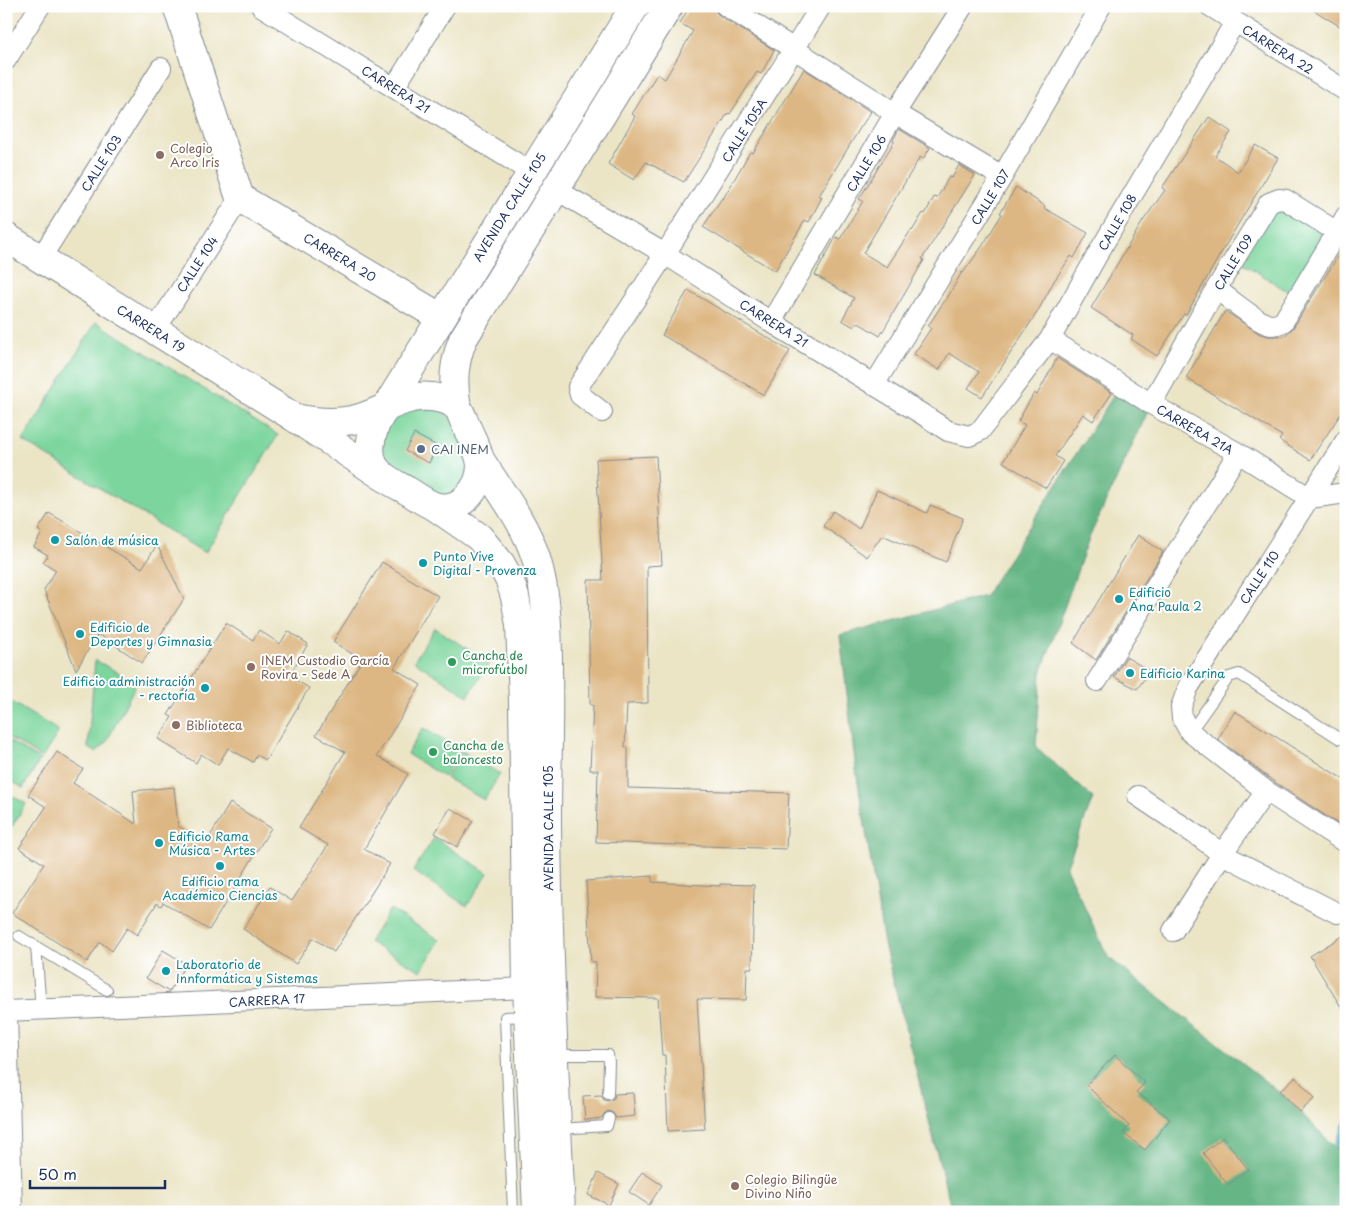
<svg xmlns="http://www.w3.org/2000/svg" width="1352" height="1218" font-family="'Playpen Sans',sans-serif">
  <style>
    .green { fill: #7cd59c; stroke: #4c827d }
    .forest { fill: #65b684; stroke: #407271 }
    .water { fill: #51bbce; stroke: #367596 }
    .building { fill: #ddb783 }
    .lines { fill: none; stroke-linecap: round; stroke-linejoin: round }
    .lane-casing { stroke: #838a92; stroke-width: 12 }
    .street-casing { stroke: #838a92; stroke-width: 22 }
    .secondary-casing { stroke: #838a92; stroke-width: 30 }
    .lane { stroke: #fff; stroke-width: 10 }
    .street { stroke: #fff; stroke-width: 20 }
    .secondary { stroke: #fff; stroke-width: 28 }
    .education-dot { fill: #8d6e63; stroke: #fff; stroke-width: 2 }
    .service-dot { fill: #5c6f8a; stroke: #fff; stroke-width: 2 }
    .culture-dot { fill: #0f9aa8; stroke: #fff; stroke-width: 2 }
    .leisure-dot { fill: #2e9e5b; stroke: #fff; stroke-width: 2 }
    .labels { text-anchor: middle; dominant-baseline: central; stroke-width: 4; stroke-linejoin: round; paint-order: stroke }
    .street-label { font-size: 12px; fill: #1b2f5e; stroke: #fff }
    .education-label { font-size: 12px; fill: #785e54; stroke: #fff; text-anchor: start }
    .service-label { font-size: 12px; fill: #4e5e75; stroke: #fff; text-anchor: start }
    .culture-label { font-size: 12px; fill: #0d838f; stroke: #fff; text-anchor: start }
    .leisure-label { font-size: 12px; fill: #27864d; stroke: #fff; text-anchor: start }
  </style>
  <rect width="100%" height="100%" fill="#fff"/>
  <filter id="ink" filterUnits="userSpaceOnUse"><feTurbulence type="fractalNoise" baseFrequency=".02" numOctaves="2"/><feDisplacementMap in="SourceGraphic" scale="10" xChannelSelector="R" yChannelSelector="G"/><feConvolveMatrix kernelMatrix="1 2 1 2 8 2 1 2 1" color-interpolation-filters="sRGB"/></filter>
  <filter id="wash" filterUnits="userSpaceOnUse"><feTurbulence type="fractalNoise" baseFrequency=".0096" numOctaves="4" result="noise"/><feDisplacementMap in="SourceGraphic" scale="20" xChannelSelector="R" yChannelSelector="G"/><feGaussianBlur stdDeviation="1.12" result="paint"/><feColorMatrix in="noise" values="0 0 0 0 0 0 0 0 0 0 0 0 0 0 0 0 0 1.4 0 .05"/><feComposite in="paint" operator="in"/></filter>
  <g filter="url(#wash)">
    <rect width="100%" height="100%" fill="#ebe5c6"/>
    <path class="green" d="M1273,198L1332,235L1295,296L1235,258Z
      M96,322L278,435L205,553L23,441Z
      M437,408L448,415L471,457L470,474L450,496L434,495L381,459L382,434L392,419L404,409Z
      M435,628L489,663L468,696L414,661Z
      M95,660L130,679L135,686L106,743L96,752L88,748Z
      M8,700L59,731L42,758L6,736V703Z
      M423,728L460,750L444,777L407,754Z
      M6,739L40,760L23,788L6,778Z
      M462,751L500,774L484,800L446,778Z
      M6,792L26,804L6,836Z
      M434,838L488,873L467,906L413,871Z
      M390,909L440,940L421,971L369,942Z"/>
    <path class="forest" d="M1124,379L1150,407L1089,538L1041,673L1036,747L1093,798L1066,868L1108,957L1285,1097L1346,1158V1212H952L884,944L856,770L840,635L985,596Z"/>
    <path class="water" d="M1346,1118V1164L1335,1144Z"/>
    <g id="blocks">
      <path class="building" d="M690,6H714L716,12L720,16L774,50L761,74L757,72L730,114L728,113L684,182L646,162L634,180L608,164L635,116L632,114L657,74L665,79L693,31L680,23Z
        M1307,6H1346V30Z
        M804,69L871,112L860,128L819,196L822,197L809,222L805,220L775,271L703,227L722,198L723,199L750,152L753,153Z
        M1209,117L1231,132L1215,156L1238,172L1255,145L1278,158L1225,246L1186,315L1184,314L1157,356L1131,339L1133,335L1091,308L1143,221L1165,190L1162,188Z
        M899,129L930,148L923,159L920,157L863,253L887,267L911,230L912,231L923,213L925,214L934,197L937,198L949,177L952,178L959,165L975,175L922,259L924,260L880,336L857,322L854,327L842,320L854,298L815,275L836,237L840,239L863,201L859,199L894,142L893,140Z
        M1016,187L1045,206L1044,208L1088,233L1074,258L1071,256L1054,281L1038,311L982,397L968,388L979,372L949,353L939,370L914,354L931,328L928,326L945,300H946L962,272L963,273L983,245L1002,214L1000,213Z
        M1346,243V406L1310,460L1279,440L1282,436L1186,378L1225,311L1260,334L1268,336H1281L1283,337L1293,328Z
        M688,290L790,351L764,395L662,335Z
        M1057,358L1112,393L1093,421L1083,414L1055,456L1063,461L1046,488L1003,462L1025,425L1018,421L1034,393L1037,395Z
        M414,434L437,446L429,463L405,451Z
        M656,456L662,565L647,566L648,703L627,704L625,747H628V788L789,793L786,849L596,842L598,770H590L593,705H590L588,580H603L596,459Z
        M877,490L927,513L930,505L963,518L946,562L882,535L867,557L823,526L833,511L859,529Z
        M49,513L142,568L157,545L184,599L142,663L98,634L76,670L44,590L56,570L43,562L48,555L34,547L42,533L38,530Z
        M1138,535L1163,552L1096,660L1073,643Z
        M382,562L438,596L394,668L421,685L377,756L408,774L364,849L390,864L334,952L313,938L296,964L243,929L270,887L292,901L328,845L299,828L345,752L316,735L362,660L333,642Z
        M226,623L253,640L259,630L280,644L288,631L308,644L289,676L309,688L266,760L257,755L253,762L228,748L218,765L201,754L196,763L158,739L172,717L168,715Z
        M1126,657L1150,671L1137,689L1114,677Z
        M1235,711L1346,781V829L1273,781L1218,739Z
        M57,752L83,769L73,783L136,824L133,791L174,787L178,826L206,843L230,803L271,828L209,930L163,902L161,906L157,903L137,935L127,928L112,951L100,942L87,962L12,913L44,864L19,848L46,807L28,795Z
        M450,808L473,821L457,847L435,833Z
        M652,876V882L720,886V884L754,885L752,968H747L746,1000L697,999L705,1129L668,1131L665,1055H662L658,998L595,997L596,962H591L586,881Z
        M1346,934V1015L1310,956Z
        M163,950L186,964L169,992L146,978Z
        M1115,1055L1145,1083L1136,1092L1170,1119L1145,1150L1123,1133L1129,1126L1086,1085Z
        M1295,1077L1315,1098L1300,1112L1280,1091Z
        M633,1093L635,1116L616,1118L613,1113L608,1111L604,1114L602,1118L585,1120L583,1096L601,1095L604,1100L608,1101L614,1098L615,1094Z
        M1223,1137L1248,1169L1228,1185L1203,1153Z
        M642,1172L662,1185L649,1205L629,1192Z
        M598,1173L619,1184L609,1205L588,1195Z"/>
    </g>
  </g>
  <g filter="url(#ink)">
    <use href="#blocks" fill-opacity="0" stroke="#838a92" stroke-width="1"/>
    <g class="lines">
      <g class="lane-casing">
        <path id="lane" d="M1190,732L1229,677L1239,674L1340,739
          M19,936L107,990
          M36,946L41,1010
          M554,1055H608L609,1062L608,1094
          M558,1129L607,1126L609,1118
          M513,1212L505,1017L527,1016"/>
      </g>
      <g class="street-casing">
        <path id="street" d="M261,6L531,172
          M726,6L895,113L1002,177
          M1210,6L1346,91
          M6,60L40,6
          M394,88L445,6
          M555,189L665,254L771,322L922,414L948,431L969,436L980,431L986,423L1050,339L1104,243L1235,22
          M40,259L161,68
          M1216,289C1228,297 1259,324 1271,325C1275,325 1279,324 1283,322L1337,232
          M771,322L895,113L963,6
          M155,330L240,198
          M1050,339L1151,404L1238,453L1310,498L1346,493
          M874,385L1002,177L1101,6
          M1151,404L1216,289L1269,203L1279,199L1286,200L1337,232L1346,216
          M602,412L580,395L578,387L665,254L821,6
          M1346,440L1188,688L1181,707L1182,718L1190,732L1266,791L1346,843
          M1097,681L1238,453
          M1138,796L1202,839L1222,854L1266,791
          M1173,931L1222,854L1337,913
          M6,1011L527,988
          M7,1011L12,1212"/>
      </g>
      <g class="secondary-casing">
        <path id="secondary" d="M177,6L240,198L440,317
          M6,237L295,418L384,477
          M457,406C452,382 454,362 463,339L669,6
          M295,418C314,422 333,424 352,420C385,413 406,389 442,399C446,400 453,403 456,406C461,410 464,423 468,430C472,440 480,453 481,465C481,488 460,514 434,506C425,503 415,495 408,491C397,485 384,479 376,469C364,451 373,424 385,409L635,6
          M481,461C500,491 525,523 536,558C547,594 548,631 548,668C549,720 547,771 547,823C548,952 555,1082 561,1212
          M434,506L479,537L501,564L510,581L515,597L520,625L523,702L527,988L537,1212"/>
      </g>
      <use href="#lane" class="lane"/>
      <use href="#street" class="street"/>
      <use href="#secondary" class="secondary"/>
    </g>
  </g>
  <g class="education-dot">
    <circle cx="160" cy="155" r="5"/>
    <circle cx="251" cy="667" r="5"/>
    <circle cx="176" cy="725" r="5"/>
    <circle cx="735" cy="1186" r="5"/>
  </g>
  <circle class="service-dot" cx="421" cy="449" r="5"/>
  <g class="culture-dot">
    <circle cx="55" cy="540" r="5"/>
    <circle cx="423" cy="563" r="5"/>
    <circle cx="1119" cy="599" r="5"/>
    <circle cx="80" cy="634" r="5"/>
    <circle cx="1130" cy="673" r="5"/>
    <circle cx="205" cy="688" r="5"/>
    <circle cx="159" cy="843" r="5"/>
    <circle cx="220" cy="866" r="5"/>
    <circle cx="166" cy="971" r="5"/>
  </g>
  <g class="leisure-dot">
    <circle cx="452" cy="662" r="5"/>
    <circle cx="433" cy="752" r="5"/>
  </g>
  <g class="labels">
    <g class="street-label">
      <text transform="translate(1278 49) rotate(32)">CARRERA 22</text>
      <text transform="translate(396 89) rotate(32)">CARRERA 21</text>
      <text transform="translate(744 130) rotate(-58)">CALLE 105A</text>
      <text transform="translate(101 163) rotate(-58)">CALLE 103</text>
      <text transform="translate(866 163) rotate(-59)">CALLE 106</text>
      <text transform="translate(990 197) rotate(-59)">CALLE 107</text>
      <text transform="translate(509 207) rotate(-58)">AVENIDA CALLE 105</text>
      <text transform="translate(1117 222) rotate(-60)">CALLE 108</text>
      <text transform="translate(340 257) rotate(31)">CARRERA 20</text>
      <text transform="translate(1233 262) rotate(-59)">CALLE 109</text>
      <text transform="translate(197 264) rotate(-57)">CALLE 104</text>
      <text transform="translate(774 323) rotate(32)">CARRERA 21</text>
      <text transform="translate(151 328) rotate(32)">CARRERA 19</text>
      <text transform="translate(1195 429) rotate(30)">CARRERA 21A</text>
      <text transform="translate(1259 577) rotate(-57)">CALLE 110</text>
      <text transform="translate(548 828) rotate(-90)">AVENIDA CALLE 105</text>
      <text transform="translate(267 1000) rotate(-3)">CARRERA 17</text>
    </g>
    <g class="education-label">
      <text x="170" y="148">Colegio<tspan x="170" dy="14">Arco Iris</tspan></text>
      <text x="261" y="660">INEM Custodio García<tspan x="261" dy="14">Rovira - Sede A</tspan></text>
      <text x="186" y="725">Biblioteca</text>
      <text x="745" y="1179">Colegio Bilingüe<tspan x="745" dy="14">Divino Niño</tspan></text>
    </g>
    <g class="service-label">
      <text x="431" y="449">CAI INEM</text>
    </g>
    <g class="culture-label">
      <text x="65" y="540">Salón de música</text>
      <text x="433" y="556">Punto Vive<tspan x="433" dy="14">Digital - Provenza</tspan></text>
      <text x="1129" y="592">Edificio<tspan x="1129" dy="14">Ana Paula 2</tspan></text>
      <text x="90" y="627">Edificio de<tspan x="90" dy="14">Deportes y Gimnasia</tspan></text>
      <text x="1140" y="673">Edificio Karina</text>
      <text x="195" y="681" text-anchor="end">Edificio administración<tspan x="195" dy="14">- rectoría</tspan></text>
      <text x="169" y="836">Edificio Rama<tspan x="169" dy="14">Música - Artes</tspan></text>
      <text x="220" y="881" text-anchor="middle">Edificio rama<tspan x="220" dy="14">Académico Ciencias</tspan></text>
      <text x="176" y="964">Laboratorio de<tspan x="176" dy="14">Innformática y Sistemas</tspan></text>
    </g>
    <g class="leisure-label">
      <text x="462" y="655">Cancha de<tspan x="462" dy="14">microfútbol</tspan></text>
      <text x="443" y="745">Cancha de<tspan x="443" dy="14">baloncesto</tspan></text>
    </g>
  </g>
  <rect width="1352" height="1218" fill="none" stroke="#fff" stroke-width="25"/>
  <path d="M30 1180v8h135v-8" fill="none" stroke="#1b2f5e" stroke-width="2.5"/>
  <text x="38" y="1180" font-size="15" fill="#1b2f5e" stroke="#ffffff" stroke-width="4" paint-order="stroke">50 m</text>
</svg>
